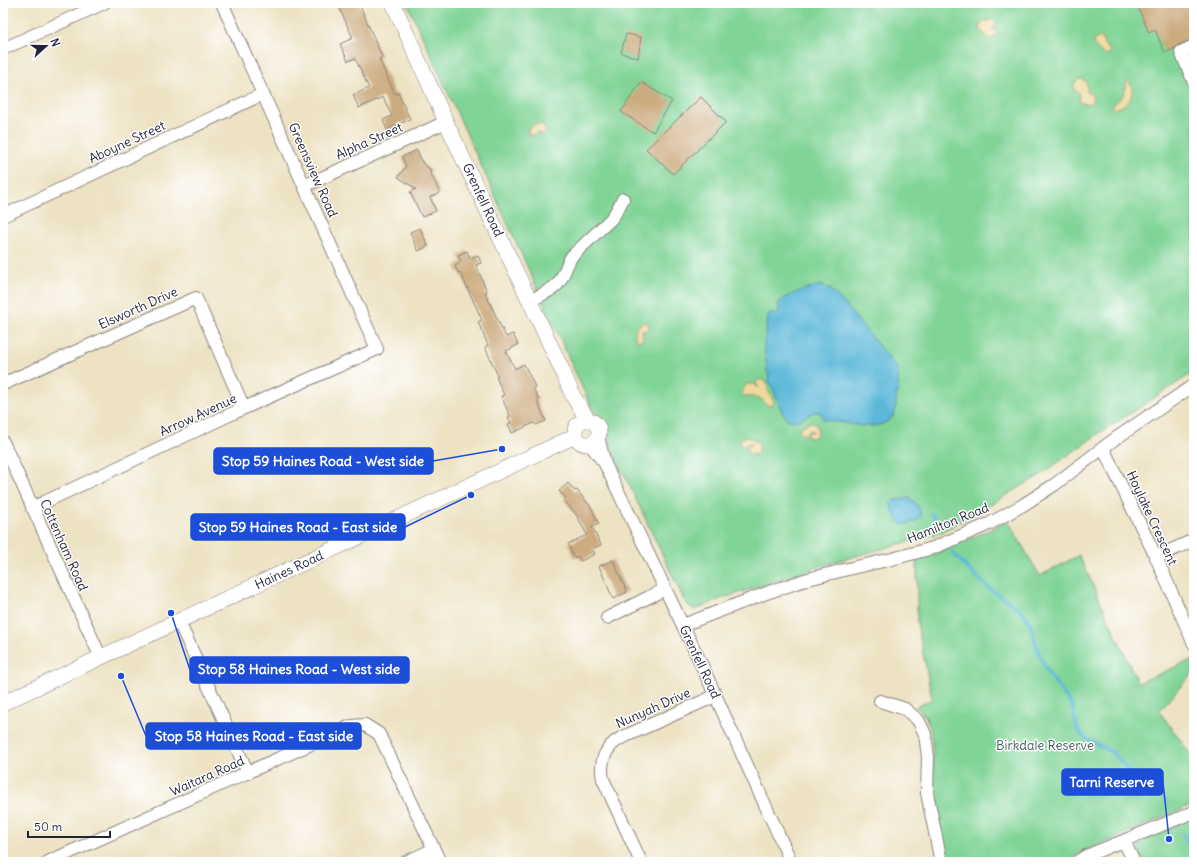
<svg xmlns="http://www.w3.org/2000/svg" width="1197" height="865" font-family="Delius,sans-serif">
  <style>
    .green { fill: #80d496; stroke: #517b68 }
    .sand { fill: #eeda9e; stroke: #887e6c }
    .water { fill: #5bb8d9; stroke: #3e6d8a }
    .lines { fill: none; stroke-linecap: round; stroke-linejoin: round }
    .stream { stroke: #5bb8d9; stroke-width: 3.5 }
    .building { fill: #ccab7f }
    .minor-casing { stroke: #88827e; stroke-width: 14 }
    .major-casing { stroke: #88827e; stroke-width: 16 }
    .minor { stroke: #fff; stroke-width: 12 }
    .major { stroke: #fff; stroke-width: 15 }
    .labels { text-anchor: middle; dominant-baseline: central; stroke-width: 3; stroke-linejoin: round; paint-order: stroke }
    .street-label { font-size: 13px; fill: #22223b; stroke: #fff }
    .park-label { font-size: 13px; fill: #43605b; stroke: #fff }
    .leader { fill: none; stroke: #1d4ed8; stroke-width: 1.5 }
    .callout-dot { fill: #1d4ed8; stroke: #fff; stroke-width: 1.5 }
    .callout { fill: #1d4ed8; stroke: #1d4ed8; stroke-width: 1.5 }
    .callout-label { font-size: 14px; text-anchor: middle; font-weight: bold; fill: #fff }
  </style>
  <rect width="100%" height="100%" fill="#fff"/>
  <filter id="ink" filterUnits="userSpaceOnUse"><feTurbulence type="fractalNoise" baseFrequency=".025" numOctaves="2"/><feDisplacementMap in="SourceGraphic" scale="8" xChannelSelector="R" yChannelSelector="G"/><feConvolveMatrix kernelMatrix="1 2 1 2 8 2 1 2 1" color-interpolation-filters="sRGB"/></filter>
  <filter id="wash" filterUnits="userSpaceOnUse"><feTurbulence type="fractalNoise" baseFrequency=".012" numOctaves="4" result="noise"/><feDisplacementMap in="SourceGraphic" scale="16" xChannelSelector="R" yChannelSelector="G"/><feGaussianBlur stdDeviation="0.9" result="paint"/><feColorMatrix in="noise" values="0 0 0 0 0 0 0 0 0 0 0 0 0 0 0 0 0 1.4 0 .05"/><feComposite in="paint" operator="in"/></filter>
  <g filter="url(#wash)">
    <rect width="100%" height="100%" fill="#ede2c2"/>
    <path class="green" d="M407,3H1194V372L1095,436L1039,476L983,509L940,533L834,562L720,599L695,610L686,604L612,449L604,422L593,411Z
      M1008,521L1040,576L1079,555L1138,683L1194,659V671L1159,711L1194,759V804L1082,852L1066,862H946L933,792V756L931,732L926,717L916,707L932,699L917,622V559C949,550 978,535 1008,521Z
      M1194,817V862H1143C1138,855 1138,848 1142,840Z"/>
    <path class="sand" d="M991,20L995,21L996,25V27L993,28L992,29L997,31L996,37L990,39C987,38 981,31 979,27L983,22Z
      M1100,37C1105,41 1102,45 1110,50V53L1106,55H1104L1093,44L1094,40Z
      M1079,79C1087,79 1087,85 1087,91L1092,96L1093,100L1088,104L1079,102V93L1074,90V84Z
      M1128,81L1129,82C1131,85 1132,87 1132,91C1132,103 1125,104 1116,109L1113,108V105C1118,100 1125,96 1125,89C1125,86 1125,84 1126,82Z
      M536,124L543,125L546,131L543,135L539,134L538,132L534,135H530L528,134V128Z
      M644,322H646L649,326L648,329L647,331L642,330L643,338L642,340L637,341L635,338L636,327Z
      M758,380H764L767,383L768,390L774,402L771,406L767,405L760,398L757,397L744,396L742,394L743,389L747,384H754L759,388L756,383Z
      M811,422L817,425L818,430L816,436L812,438L808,437L807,435L809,432H813V431L810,430L804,435L799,431L800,427Z
      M745,437L753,439L759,444V451L754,455L750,454L747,451V447L752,445L751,443L743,446C741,444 739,442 740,439Z"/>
    <path class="water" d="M822,285L831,290L843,302L896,367C900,377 898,383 897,394C896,402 897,411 892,417C883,430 858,426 845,423C837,421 829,422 822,418V414L819,412H814L799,420L791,421L787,419L781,410L772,386L769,382L768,372L766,370L767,368L764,346L768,316L769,313L776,315C781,310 779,308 778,303C791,293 806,288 822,285Z
      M909,498C916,502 920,508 921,516C916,522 910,523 902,525C897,520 891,510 891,503L894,500Z"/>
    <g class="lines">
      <path class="stream" d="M932,514L939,528
        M952,552L969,570L991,590L1011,603L1024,613L1031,626L1040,657L1051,677L1072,705L1077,729L1085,738L1112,752L1132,775L1146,781L1166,801
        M1183,834L1194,852"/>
    </g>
    <g id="blocks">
      <path class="building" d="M337,3H359L382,57L379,59L395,94L398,93L410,119L387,130L383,120L392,116L383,97L359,108L353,95L369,88L355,58L348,61L340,44L353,38Z
        M1136,3H1194V39L1178,45L1175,48L1165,53L1155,30L1149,33Z
        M626,34L641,37L638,58L621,53Z
        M641,82L672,101L653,132L621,112Z
        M701,97L726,122L673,174L646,149Z
        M417,150L423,164L431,170L430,172L440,193L430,197L436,211L422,217L410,192L416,189L398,177L406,166L402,157Z
        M420,228L428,246L418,251L410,232Z
        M467,251L470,258L478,255L481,263L476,265L487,292L485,293L506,337L513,334L518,345L506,351L515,369L524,364L535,387L533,388L539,400L537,401L546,421L536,425L534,423L512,433L508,424L511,423L508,417L510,416L501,396L504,395L496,377L498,376L485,347L488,345L478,322L482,320L460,272L458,273L455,266L457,265V264L461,262L458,255Z
        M568,483L575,491L577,490L591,507L599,524L592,527L601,545L592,549L595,554L581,561L578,556L574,558L568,544L587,535L577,516L564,500L566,498L559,491Z
        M613,560L627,592L613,599L599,566Z"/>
    </g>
  </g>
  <g filter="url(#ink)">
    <use href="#blocks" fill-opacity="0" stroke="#88827e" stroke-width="1"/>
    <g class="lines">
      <g class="minor-casing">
        <path id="minor" d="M1194,46L1181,52L1194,82
          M3,49L104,3
          M304,186L446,122
          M3,216L263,94
          M530,301C539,295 556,290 561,279C566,270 566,265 572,256L611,219L616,212L623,199
          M3,384L196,298L244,408
          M598,437L605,464L697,655L791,862
          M3,442L101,658
          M589,443L602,460
          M1103,448L1156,557L1194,644
          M32,508L244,408L377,349L263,94L222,3
          M1156,557L1194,540
          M607,618L665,589
          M179,622L248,773
          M683,625L769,592L808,579L856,567L892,559L933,548L989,524L1023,505L1054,485L1112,441L1194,385
          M880,701L905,709L918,720L925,734L928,757L927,793L941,862
          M1124,841L1134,862
          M48,862L351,726L365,725L379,734L440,862
          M406,862L434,849
          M641,862L603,779C599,761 606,746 621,738L715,696
          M1077,862L1086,856L1194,812"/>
      </g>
      <g class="major-casing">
        <path id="major" d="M393,3L446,122L562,370L573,396L588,420
          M575 432a12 12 0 1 1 24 0a12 12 0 1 1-24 0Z
          M3,703L575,436"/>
      </g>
      <use href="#minor" class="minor"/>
      <use href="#major" class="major"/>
    </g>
  </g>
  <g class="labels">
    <g class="street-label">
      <text transform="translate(369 141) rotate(-24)">Alpha Street</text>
      <text transform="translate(127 142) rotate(-25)">Aboyne Street</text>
      <text transform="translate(313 170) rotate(66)">Greensview Road</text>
      <text transform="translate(483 200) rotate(65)">Grenfell Road</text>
      <text transform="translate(138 308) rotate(-24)">Elsworth Drive</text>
      <text transform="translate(198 415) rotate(-25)">Arrow Avenue</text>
      <text transform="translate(1152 518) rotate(65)">Hoylake Crescent</text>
      <text transform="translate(948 523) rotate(-22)">Hamilton Road</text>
      <text transform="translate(64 545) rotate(66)">Cottenham Road</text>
      <text transform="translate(289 570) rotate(-25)">Haines Road</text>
      <text transform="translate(700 662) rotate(65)">Grenfell Road</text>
      <text transform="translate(653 708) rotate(-24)">Nunyah Drive</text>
      <text transform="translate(207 776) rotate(-24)">Waitara Road</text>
    </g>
    <g class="park-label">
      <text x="1045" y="745">Birkdale Reserve</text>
    </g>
  </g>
  <path class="leader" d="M502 449L433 461M471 495L405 527M171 613L190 670M121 676L146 736M1169 839L1163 782"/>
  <g class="callout-dot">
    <circle cx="502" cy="449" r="4"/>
    <circle cx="471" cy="495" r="4"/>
    <circle cx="171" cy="613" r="4"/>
    <circle cx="121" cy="676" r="4"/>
    <circle cx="1169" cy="839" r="4"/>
  </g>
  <g class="callout">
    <rect x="214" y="448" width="219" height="26" rx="4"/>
    <rect x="191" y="514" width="214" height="26" rx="4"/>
    <rect x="190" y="657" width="219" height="26" rx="4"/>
    <rect x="146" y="723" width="215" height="26" rx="4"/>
    <rect x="1062" y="769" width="101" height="26" rx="4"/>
  </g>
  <g class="callout-label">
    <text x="323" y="466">Stop 59 Haines Road - West side</text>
    <text x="298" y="532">Stop 59 Haines Road - East side</text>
    <text x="299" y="674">Stop 58 Haines Road - West side</text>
    <text x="254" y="741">Stop 58 Haines Road - East side</text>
    <text x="1112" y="787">Tarni Reserve</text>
  </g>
  <rect width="1197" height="865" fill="none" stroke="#fff" stroke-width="16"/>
  <g transform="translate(46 46) rotate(69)" stroke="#ffffff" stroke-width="3" paint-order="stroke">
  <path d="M0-3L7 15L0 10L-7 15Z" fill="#22223b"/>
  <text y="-6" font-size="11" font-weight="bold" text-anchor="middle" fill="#22223b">N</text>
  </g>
  <path d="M28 831v6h82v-6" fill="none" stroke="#22223b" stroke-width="2"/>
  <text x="34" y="831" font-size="12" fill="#22223b" stroke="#ffffff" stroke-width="3" paint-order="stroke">50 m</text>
</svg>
